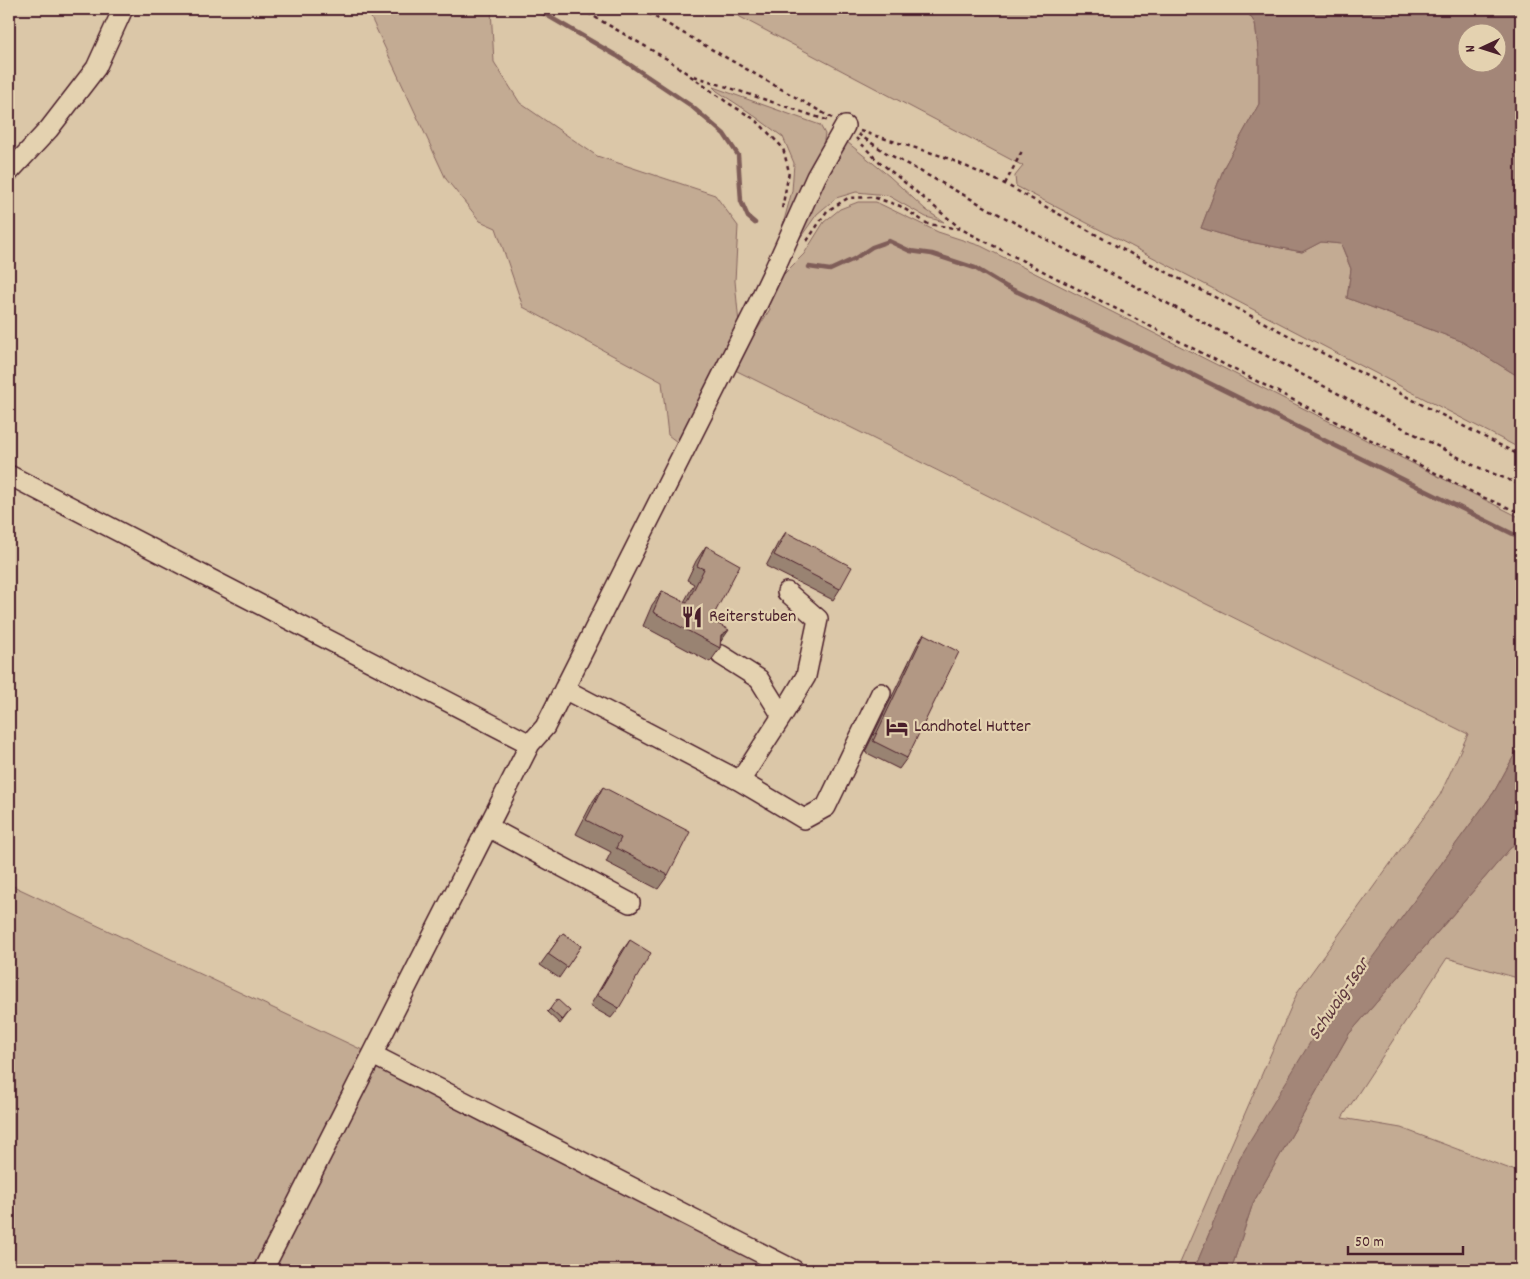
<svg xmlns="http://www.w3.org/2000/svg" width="1530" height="1279" font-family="Dekko,sans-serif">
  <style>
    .green { fill: #c3ab93; stroke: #86655f }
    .water { fill: #a38678; stroke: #7f5d59; fill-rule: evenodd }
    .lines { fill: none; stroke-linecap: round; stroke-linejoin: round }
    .stream { stroke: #7f5d59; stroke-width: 4.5 }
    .minor-casing { stroke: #4a1f2b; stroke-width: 22 }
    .path { stroke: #4a1f2b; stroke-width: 2.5; stroke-dasharray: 4 4; stroke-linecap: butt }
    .minor { stroke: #e4d2b0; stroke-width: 19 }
    .wall { fill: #998372; stroke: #4a1f2b }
    .shaded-wall { fill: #7d6a5c; stroke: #4a1f2b }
    .building { fill: #b29884; stroke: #4a1f2b }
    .labels { text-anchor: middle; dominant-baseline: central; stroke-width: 4.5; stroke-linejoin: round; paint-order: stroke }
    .poi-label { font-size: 18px; fill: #4a1f2b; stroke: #e4d2b0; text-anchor: start }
    .water-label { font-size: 19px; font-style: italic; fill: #60393e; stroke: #e4d2b0 }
  </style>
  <rect width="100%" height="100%" fill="#dbc7a8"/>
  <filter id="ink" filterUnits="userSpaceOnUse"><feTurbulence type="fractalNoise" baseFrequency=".02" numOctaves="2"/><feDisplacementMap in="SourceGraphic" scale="10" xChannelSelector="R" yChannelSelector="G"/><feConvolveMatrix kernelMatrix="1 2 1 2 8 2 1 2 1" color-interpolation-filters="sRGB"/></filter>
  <g filter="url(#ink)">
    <path class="green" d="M367,9H491L494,62L520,103L597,156L715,195L738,226L735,281L739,324L677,442L668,435L662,382L523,307L496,228L480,221L446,179Z
      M725,9H1245L1255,23L1259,57V104L1225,165L1201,228L1240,240L1302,252L1321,242L1341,244L1351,269L1347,298L1461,341L1521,378V449L1016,186L1015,176L1023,166Z
      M713,87L820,125L825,134L822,152L779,239L792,191L794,163L783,137L749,112L717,91Z
      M847,142L889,176L926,210L944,222L926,217L887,195L856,192L836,198L817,214L793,248L839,145Z
      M858,202H876L938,232L981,246L1521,518V743L1494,792L1395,927L1241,1156L1194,1270H1177L1298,991L1440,795L1468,734L733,369L770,309L764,301L780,278L804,254L824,222L840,209Z
      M1521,836V979L1447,958L1342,1118L1401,1128L1521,1173V1270H1231L1253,1203L1349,1034Z
      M9,884L373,1055L793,1270H9Z"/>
    <path class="water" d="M1245,9H1521V378L1461,341L1347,298L1351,269L1341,244L1321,242L1302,252L1240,240L1201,228L1225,165L1259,104V57L1255,23ZM1468,32H1498V62H1468Z
      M1521,743V836L1349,1034L1253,1203L1231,1270H1194L1241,1156L1311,1041L1494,792Z"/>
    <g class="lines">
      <path class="stream" d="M536,9L617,56L690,105L724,134L738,155L741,201L748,217L755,223
        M809,267L830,270L854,259L872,247L889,241L910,251L932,254L975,268L1005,286L1177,367L1521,538"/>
      <g class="minor-casing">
        <path id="minor" d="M9,172L49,129L96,68L123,9
          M9,475L530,744
          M564,689L740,781L782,716L759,679L721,655
          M782,716L806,676L818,619L787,592
          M740,781L804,819L826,807L881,693
          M488,827L630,903
          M373,1055L794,1270
          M263,1270L530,744L545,727L753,314L775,268L816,177L845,126"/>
      </g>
      <path class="path" d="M581,9L667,59L728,103L756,120L783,148L789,172L782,209
        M641,9L832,118
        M694,76L829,121
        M860,131L945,157L1005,184L1120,248L1521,456
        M858,134L885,152L1004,217L1475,466L1521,485
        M856,138L875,158L960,228
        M1005,184L1023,149
        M807,241L827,211L848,198L873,197L900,206L928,224L961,229L1480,496L1521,513"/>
      <use href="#minor" class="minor"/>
    </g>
    <path class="wall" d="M786,532L840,589L833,600L766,566L778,543Z
      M706,546L711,620L720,642V648L710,662L643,626L652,605L662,591L684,602L694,584L687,580L696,561Z
      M924,634L907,758L899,769L865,752L917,645Z
      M603,787L668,875L658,889L606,862L611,852L576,834L593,801Z
      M563,933L581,946L559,978L540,965Z
      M630,940L619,1008L611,1018L590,1006L622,951Z
      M550,1009L570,1011L560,1024L547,1012Z"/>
    <path class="shaded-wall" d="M729,630L719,644L721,635Z"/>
    <path class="building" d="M786,532L852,567L840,589L774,555Z
      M706,546L740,565L711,620L729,630L721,635L720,648L653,612L662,591L687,603L704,569L697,566Z
      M924,634L959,652L907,758L873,741Z
      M603,787L690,832L668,875L616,848L621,838L586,820Z
      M563,933L581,946L567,967L548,954Z
      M630,940L651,953L619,1008L597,995Z
      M557,999L570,1011L562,1020L550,1009Z"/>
  </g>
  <defs>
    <g id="restaurant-bare" transform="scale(1.725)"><path d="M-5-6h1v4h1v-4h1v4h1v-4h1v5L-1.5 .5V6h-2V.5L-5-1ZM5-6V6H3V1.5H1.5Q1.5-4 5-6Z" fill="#4a1f2b" stroke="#e4d2b0" stroke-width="2.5" paint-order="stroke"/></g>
    <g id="hotel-bare" transform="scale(1.725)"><path d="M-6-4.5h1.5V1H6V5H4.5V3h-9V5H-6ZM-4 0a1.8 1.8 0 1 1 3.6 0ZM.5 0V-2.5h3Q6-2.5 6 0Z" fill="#4a1f2b" stroke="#e4d2b0" stroke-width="2.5" paint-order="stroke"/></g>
  </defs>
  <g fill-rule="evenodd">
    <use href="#restaurant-bare" x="692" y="617"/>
    <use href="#hotel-bare" x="897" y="727"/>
  </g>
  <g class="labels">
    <g class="poi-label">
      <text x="709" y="617">Reiterstuben</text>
      <text x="914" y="727">Landhotel Hutter</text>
    </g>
    <g class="water-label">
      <text transform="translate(1340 1000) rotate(-56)">Schwaig-Isar</text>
    </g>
  </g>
  <rect width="1530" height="1279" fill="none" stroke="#e4d2b0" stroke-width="30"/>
  <rect x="15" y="15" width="1500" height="1249" fill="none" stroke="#4a1f2b" stroke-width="2" filter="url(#ink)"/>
  <g transform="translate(1482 48) rotate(266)"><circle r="24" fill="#e4d2b0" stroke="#a68a7b"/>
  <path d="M0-4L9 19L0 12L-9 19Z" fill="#4a1f2b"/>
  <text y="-8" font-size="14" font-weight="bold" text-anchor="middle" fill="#4a1f2b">N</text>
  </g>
  <path d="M1348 1246v8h115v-8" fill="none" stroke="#4a1f2b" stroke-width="2.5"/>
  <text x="1355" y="1246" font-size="15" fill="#4a1f2b" stroke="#e4d2b0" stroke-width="4" paint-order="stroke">50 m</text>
</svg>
